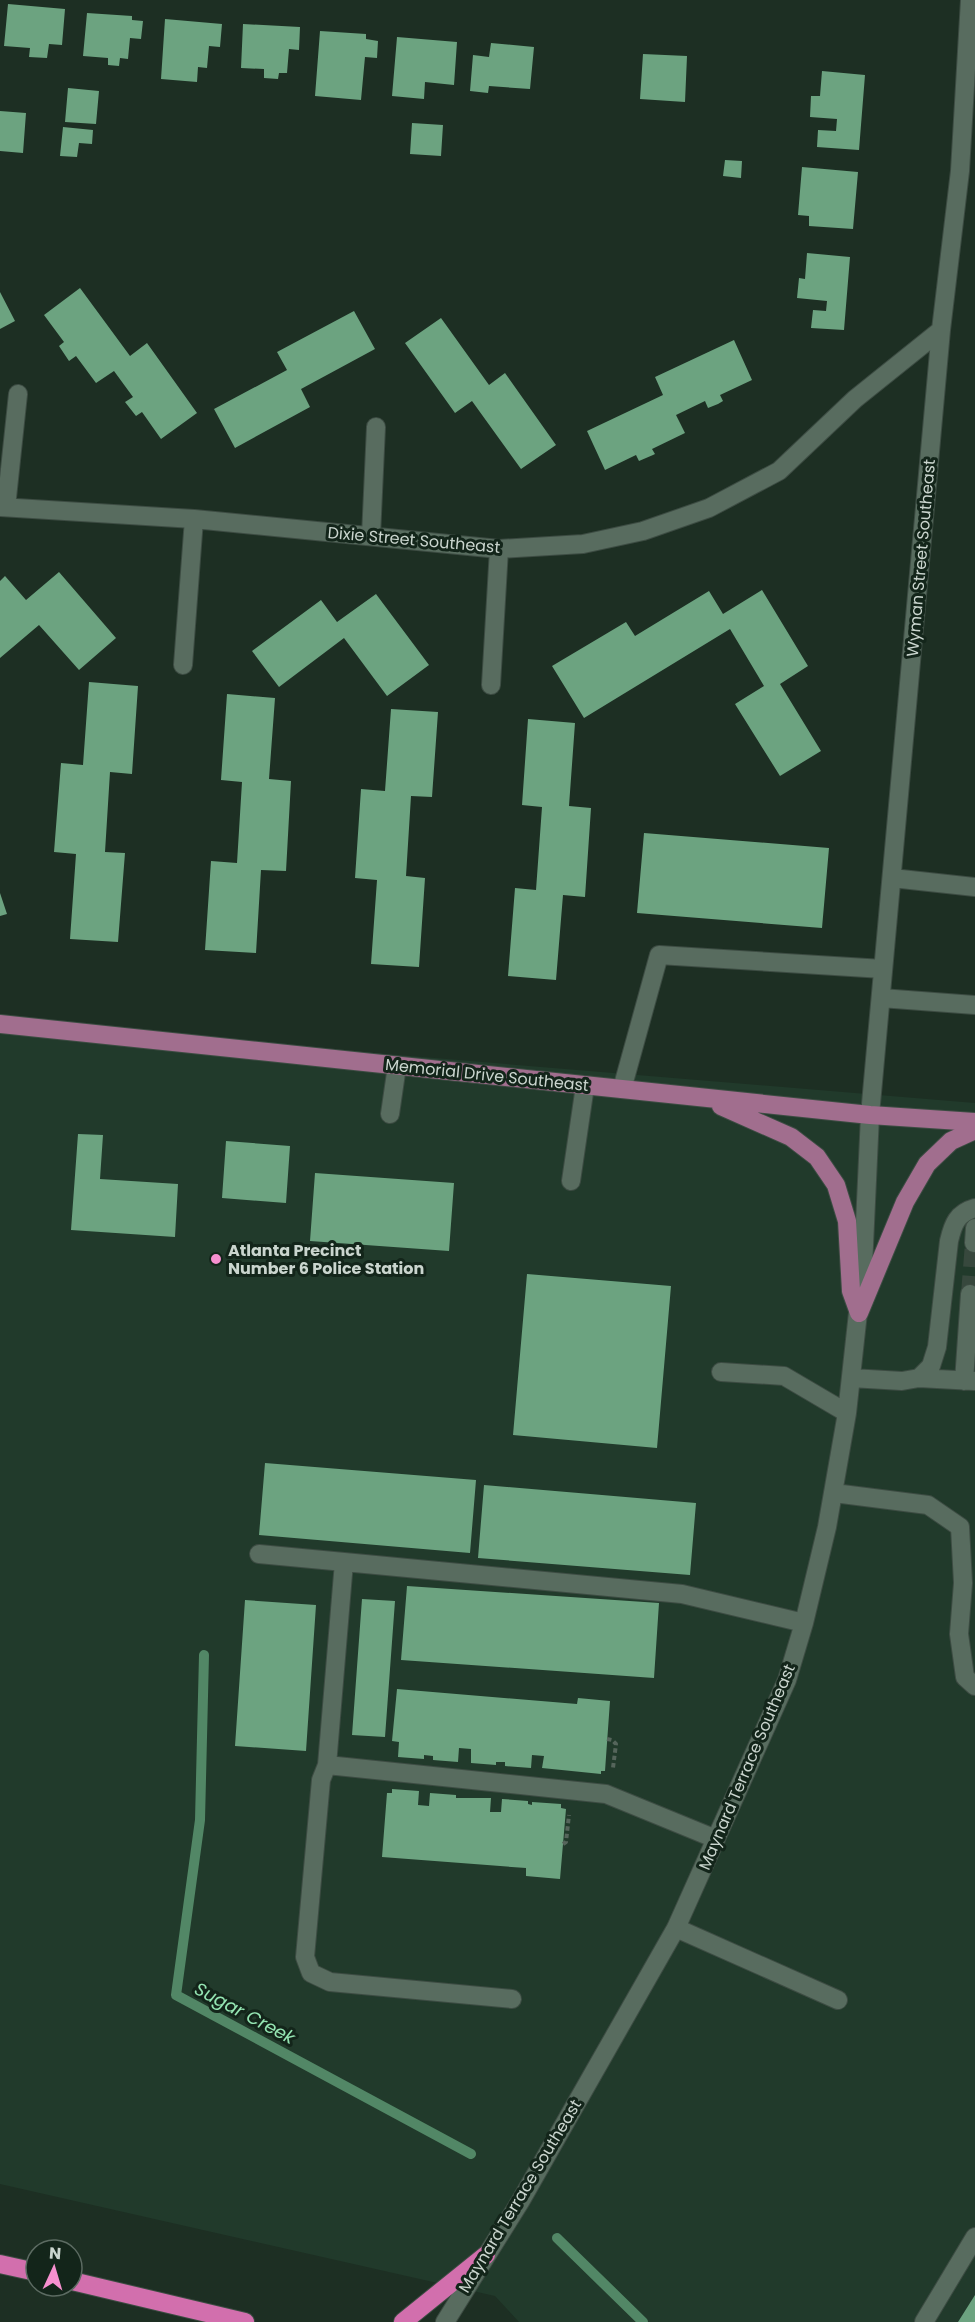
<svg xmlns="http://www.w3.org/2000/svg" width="975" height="2322" font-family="Poppins,sans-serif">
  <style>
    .built { fill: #213a2b }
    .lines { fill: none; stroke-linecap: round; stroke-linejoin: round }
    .stream { stroke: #528766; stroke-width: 10 }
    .building { fill: #6ca380 }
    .minor-tunnel { stroke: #37483d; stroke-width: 18; stroke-dasharray: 18 9; stroke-linecap: butt }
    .minor-casing { stroke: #3d4c43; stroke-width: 20 }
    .major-casing { stroke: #3d4c43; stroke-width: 20 }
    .highway-casing { stroke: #3d4c43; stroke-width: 20 }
    .path { stroke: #55655b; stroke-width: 4; stroke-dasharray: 4.5 3; stroke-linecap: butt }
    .minor { stroke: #586c5f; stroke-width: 18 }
    .major { stroke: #a16e8e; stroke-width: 18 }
    .highway { stroke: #d26fad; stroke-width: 18 }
    .poi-dot { fill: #f690cf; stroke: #13251a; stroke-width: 2 }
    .labels { text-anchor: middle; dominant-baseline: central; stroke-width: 6; stroke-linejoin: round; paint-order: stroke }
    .street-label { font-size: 16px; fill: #cad5ce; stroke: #13251a }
    .poi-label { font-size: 16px; font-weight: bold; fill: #cad5ce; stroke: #13251a; text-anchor: start }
    .water-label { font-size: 18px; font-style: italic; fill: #95e6b3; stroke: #13251a }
  </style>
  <rect width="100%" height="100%" fill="#1d2f23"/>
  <path class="built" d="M0,1022L975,1103V2322H519L495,2296L0,2184Z"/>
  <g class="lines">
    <path class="stream" d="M204,1655L200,1820L176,1995L471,2154
      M557,2238L643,2322"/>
  </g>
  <path class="building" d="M8,4L65,9L62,45L49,44L47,58L29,57L30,48L4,46Z
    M87,13L132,16V20L143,21L141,39L130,38L128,59L120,58L119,66L108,65V58L83,56Z
    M165,19L222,24L220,47L209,46L207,68L198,67L197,82L161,79Z
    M243,24L300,27L299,50L289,49L287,73H279L278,79L264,78V69L241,68Z
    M320,31L366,34V39L378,41L377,58L365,57L361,100L315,96Z
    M397,37L457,42L454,85L425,82L424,99L392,96Z
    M491,43L534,47L530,89L489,86L488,93L470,91L473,55L489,57Z
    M643,54L687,56L685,102L640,99Z
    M822,71L865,75L859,150L817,147L818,130L836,131L837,119L810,117L811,96H820Z
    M68,88L99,91L96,124L65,122Z
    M0,111L26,113L23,153L0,151Z
    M412,123L443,125L441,156L410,154Z
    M63,127L93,130L92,144L79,143L77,157L60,156Z
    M725,160L742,161L741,178L723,176Z
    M802,167L858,172L853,229L809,226V216L798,215Z
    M807,253L850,257L844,330L811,328L813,310L826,311L827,301L797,298L799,278L805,279Z
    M80,288L130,356L147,343L197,413L161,439L142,412L136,416L125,402L133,397L114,371L96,383L76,356L69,361L59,346L64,342L44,315Z
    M0,292L15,321L0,329Z
    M354,311L375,349L301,389L310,407L235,448L214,409L287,370L277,352Z
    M441,318L489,385L505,373L556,445L521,469L472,401L455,413L405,343Z
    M734,340L752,380L720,395L723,401L718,404L708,408L705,401L676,415L685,433L652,449L655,454L653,455L639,461L636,455L605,470L587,431L663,395L655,377Z
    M59,572L116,638L79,670L39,625L0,658V581L5,576L26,600Z
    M762,590L808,666L780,684L821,751L780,776L735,704L764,686L730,629L584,718L552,666L626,622L635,636L709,591L723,614Z
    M376,594L429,665L387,696L344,638L279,687L252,651L321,600L337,622Z
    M89,682L138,686L132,774L110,772L105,852L125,853L118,942L70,939L76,854L54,852L61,763L83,765Z
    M227,694L275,698L269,779L291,781L286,871L261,870L256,953L205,950L211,861L237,863L242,782L221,780Z
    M391,709L438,712L432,797L411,796L406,876L425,878L419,967L371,964L377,880L355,878L361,789L385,791Z
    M528,719L575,723L569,806L591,808L585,897L563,895L556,980L508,976L515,888L536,890L542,807L522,805Z
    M644,833L829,848L822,928L637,913Z
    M0,893L7,914L0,916Z
    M78,1134L103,1135L100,1179L178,1184L175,1237L71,1230Z
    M226,1141L290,1146L286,1203L222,1198Z
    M315,1173L454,1183L449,1251L310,1241Z
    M527,1274L671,1286L657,1448L513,1435Z
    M265,1463L476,1480L470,1553L259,1535Z
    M484,1485L696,1503L690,1575L478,1558Z
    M407,1586L659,1603L654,1678L401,1660Z
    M362,1599L395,1601L385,1737L352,1735Z
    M245,1600L316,1605L306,1751L235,1746Z
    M397,1689L577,1704L578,1698L610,1701L605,1771H601V1774L542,1768L544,1756L532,1755L531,1768L505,1766V1762H496V1765L471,1763V1749L459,1748L458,1762L433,1760V1756L424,1755V1759L398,1757L399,1742L392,1741Z
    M392,1789L419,1791L418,1805L429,1806L430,1793L456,1795V1798H491L490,1812H501L502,1799L528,1801V1804L532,1805V1802L561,1804V1808L566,1809L560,1879L526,1876V1868L382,1857L387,1793H392Z
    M975,2295V2322H958Z"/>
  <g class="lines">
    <path class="minor-tunnel" d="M970,1294L974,1243"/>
    <g class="minor-casing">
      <path id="minor" d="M0,507L194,519L499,549L583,544L643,531L709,508L779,471L855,399L941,330
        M6,507L18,394
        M371,536L376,427
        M183,665L194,519
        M491,685L499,549
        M892,878L975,887
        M881,998L975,1005
        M622,1089L659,955L883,969
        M390,1114L397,1066
        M571,1181L585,1086
        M974,1243L975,1228
        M721,1372L784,1376L847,1413
        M851,1378L902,1381L919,1378L931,1366L937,1347L949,1241C953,1224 957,1213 975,1208
        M919,1378L974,1381
        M964,1381L970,1294
        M834,1493L928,1505L960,1527L963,1583L959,1634L965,1677L975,1686
        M259,1554L344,1562
        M327,1765L606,1794L716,1839
        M676,1928L838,2000
        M512,1999L330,1982L311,1973L305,1957L321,1780L327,1765L344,1562L682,1594L804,1623
        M445,2322L520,2202L676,1928L787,1680L804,1623L827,1527L847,1413L863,1267L870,1115L941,330L960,171L970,0
        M924,2322L975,2237"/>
    </g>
    <g class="major-casing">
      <path id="major" d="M0,1024L870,1115L975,1122
        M721,1106L791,1137L817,1157L836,1185L847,1221L851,1291L859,1313
        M859,1313L905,1202L927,1164L951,1141L975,1130"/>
    </g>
    <g class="highway-casing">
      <path id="highway" d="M0,2264L36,2272
        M72,2281L245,2322
        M403,2322L486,2255"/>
    </g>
    <path class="path" d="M607,1739L612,1740L616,1744L613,1768
      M563,1844L566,1842L569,1815"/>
    <use href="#minor" class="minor"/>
    <use href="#major" class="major"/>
    <use href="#highway" class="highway"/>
  </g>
  <circle class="poi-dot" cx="216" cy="1259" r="6"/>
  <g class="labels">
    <g class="street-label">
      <text transform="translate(414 540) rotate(5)">Dixie Street Southeast</text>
      <text transform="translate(921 558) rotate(-85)">Wyman Street Southeast</text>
      <text transform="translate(487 1075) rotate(6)">Memorial Drive Southeast</text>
      <text transform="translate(747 1767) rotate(-67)">Maynard Terrace Southeast</text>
      <text transform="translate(520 2196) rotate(-59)">Maynard Terrace Southeast</text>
    </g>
    <g class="poi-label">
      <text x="228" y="1250">Atlanta Precinct<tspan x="228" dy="18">Number 6 Police Station</tspan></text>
    </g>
    <g class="water-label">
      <text transform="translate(245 2013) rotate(28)">Sugar Creek</text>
    </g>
  </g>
  <g transform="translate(54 2268) rotate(4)"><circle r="28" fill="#13251a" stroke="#5c6b62" stroke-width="1.5"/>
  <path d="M0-4.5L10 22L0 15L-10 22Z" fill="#f690cf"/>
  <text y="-9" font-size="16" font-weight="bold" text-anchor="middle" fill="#cad5ce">N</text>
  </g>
</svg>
